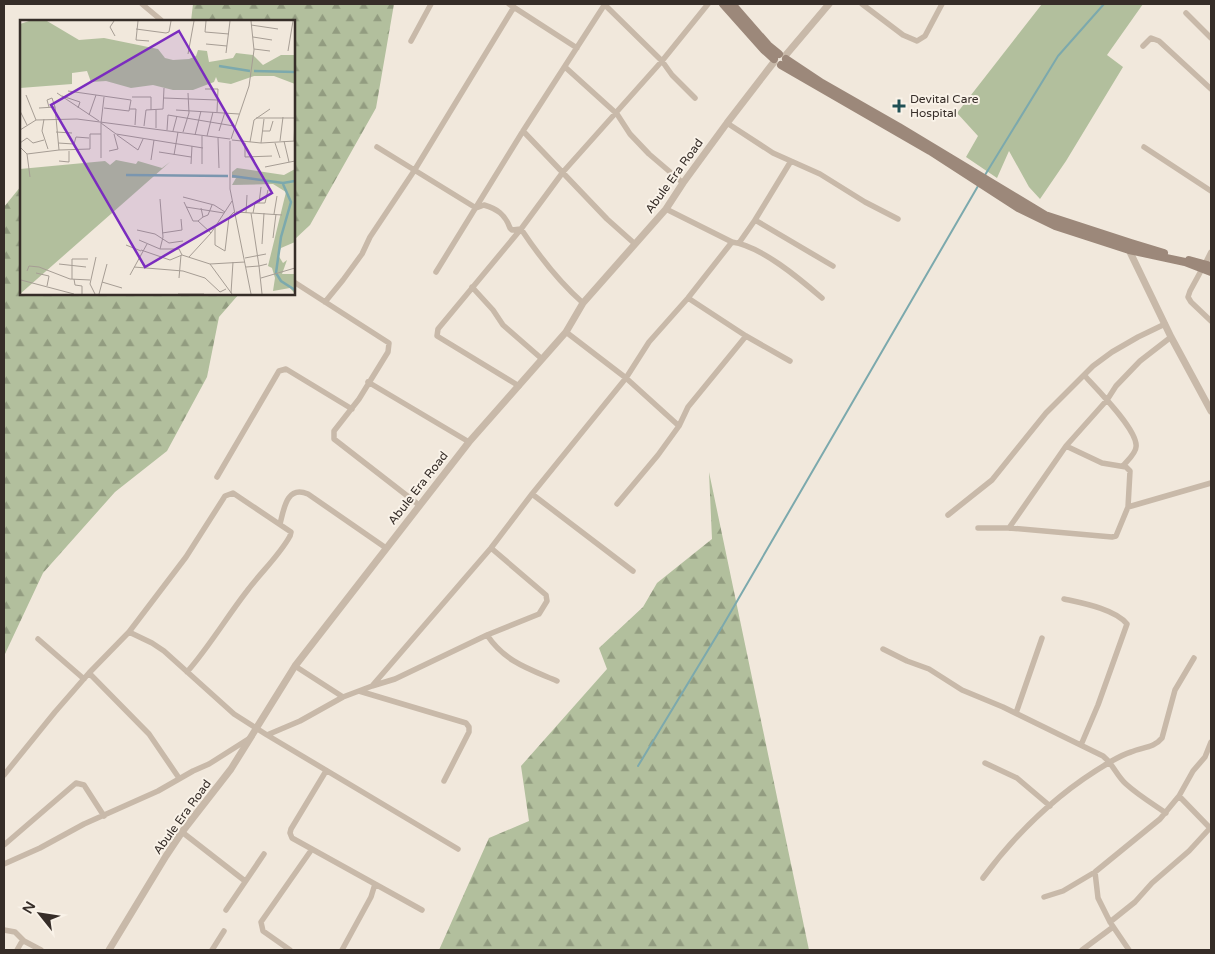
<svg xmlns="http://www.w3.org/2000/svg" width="1215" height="954" font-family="'Varela Round',sans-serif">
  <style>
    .green { fill: #b2bf9d }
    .forest { fill: url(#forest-firs) }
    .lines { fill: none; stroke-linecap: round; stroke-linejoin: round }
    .stream { stroke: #7ca9ad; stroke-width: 2 }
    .minor { stroke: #c8b9a9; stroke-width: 5.5 }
    .tertiary { stroke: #c8b9a9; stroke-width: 7 }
    .secondary { stroke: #9c887a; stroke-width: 8 }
    .poi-dot { fill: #205055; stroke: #f9f2e8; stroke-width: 2 }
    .labels { text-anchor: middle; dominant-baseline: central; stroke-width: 4; stroke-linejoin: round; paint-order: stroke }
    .poi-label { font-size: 12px; fill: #362d28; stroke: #f9f2e8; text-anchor: start }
    .street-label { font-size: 12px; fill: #362d28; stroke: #f9f2e8 }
    .inset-river { fill: none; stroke: #7ca9ad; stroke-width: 2.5 }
    .inset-road { fill: none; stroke: #a69d94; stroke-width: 1 }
    .view { fill: #7b2cbf; fill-opacity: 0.15; stroke: #7b2cbf; stroke-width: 2.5 }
    .inset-edge { fill: none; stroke: #362d28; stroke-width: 2.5 }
  </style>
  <defs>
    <pattern id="forest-firs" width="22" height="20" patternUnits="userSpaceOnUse" patternTransform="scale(1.25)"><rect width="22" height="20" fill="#b2bf9d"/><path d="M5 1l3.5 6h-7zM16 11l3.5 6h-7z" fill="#929c80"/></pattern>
  </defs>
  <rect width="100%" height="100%" fill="#f1e8dc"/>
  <path class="green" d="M1042,4H1143L1107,55L1123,67L1066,161L1040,199L1029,187L1009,151L997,178L966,157L978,136L957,113Z"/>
  <path class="forest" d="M193,4H394L376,108L310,225L294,240V21H191Z
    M21,186V294H239L219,317L207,377L167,451L115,492L43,573L4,656V207Z
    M709,472L809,950H439L489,838L529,821L521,766L607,669L599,648L643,607L657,583L712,539Z"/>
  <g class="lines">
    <path class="stream" d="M985,175L1058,56L1104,4
      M638,766L722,627L978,186"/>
    <path class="minor" d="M142,4L161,20
      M509,4L577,48
      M862,4L903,35L917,41L925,36L942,4
      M605,5L662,61L672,75L695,98
      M1186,13L1211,38
      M411,41L431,4
      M1143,46L1151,38L1159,41L1211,89
      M565,67L617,114L630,134L649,154L683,183
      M727,123L773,153L820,174L865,202L898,219
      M523,131L607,219L635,244
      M377,147L476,208
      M1144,147L1211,191
      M476,208L484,205C497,209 505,214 510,228L512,230L521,229C539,256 558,281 583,303
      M666,209L732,242C761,246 800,279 822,298
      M755,220L833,266
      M739,243L755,220L791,161
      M1205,264L1211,252
      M1202,269L1190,291L1188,297L1191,302L1211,321
      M436,272L523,131L605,4
      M294,282L389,343L388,352L359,399L334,431V439L419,505
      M472,287L493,310L503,325L542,359
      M688,298L746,336L790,361
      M325,302L343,280L362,254L370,237L414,171L514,7
      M566,332L626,378L679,426
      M1084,375C1095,387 1139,431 1136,447C1136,453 1127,461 1123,466
      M368,382L469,442
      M519,386L437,336L438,329L521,229L563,172L662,61L708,4
      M217,477L279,371L286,369L352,409
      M532,494L633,571
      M617,504L658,455L679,426L688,407L746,336
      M1128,507L1211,483
      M948,515L992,480L1046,413L1093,366L1112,352L1138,337L1165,324
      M280,524C284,508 287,485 308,494L386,548
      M978,528H1009L1112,537L1116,536L1128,507L1130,471L1126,467L1102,463L1066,446
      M1009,528L1066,446L1107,400L1116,386L1140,361L1171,337
      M1064,599C1082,603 1115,609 1127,624L1098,705L1081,745
      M129,632L152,643L164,651L234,714L267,735L300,721L343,697L372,686L491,548L532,494L626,378L649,342L688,298L732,242
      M487,635C505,662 529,669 557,681
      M38,639L84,679
      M883,649L907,661L929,669L962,690L1003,707L1103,756C1113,764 1117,776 1126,784C1138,795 1153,804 1166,813
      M295,666L343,697
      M89,673L149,734L179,778
      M372,686L395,679L487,635L539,614L547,601L546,595L491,548
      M359,691L466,723L469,727V732L444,781
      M1016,713L1042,638
      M267,735L458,849
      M985,763L1017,778L1050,806
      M326,771L291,829L290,833L292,838L375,884L371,897L342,950
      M4,775L55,712L89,673L129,632L186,557L225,496L233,493L291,532L290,536C279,556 261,572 247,591C226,618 209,647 187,672
      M1179,796L1210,828
      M182,832L245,881
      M4,845L76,783L84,785L104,816
      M4,864L40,848L84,824L158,791L193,771L209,764L250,738
      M1095,872L1098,898L1110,922L1129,950
      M983,878C1017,832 1060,791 1110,762C1117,758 1124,754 1131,752C1142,747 1154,748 1162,738L1175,690L1194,658
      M375,884L422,910
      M1044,897L1063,891L1095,872L1160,819L1179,796L1193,771L1205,757L1211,742
      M226,910L264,854
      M1110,922L1135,902L1152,883L1189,851L1211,827
      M4,930L15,932L24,941
      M17,950L21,943L24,941L41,950
      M212,950L224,931
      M290,950L263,931L261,922L312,849
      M1082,950L1113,927"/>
    <path class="tertiary" d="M785,56L829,4
      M1129,250L1171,337L1211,411
      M109,950L166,856L182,832L231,769L295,666L469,442L566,332L583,303L666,209L683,183L727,123L774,62"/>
    <path class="secondary" d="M723,4L764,50L774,59
      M732,4L768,45L779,54
      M786,59L822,83L899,127L1045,215L1131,243L1164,253
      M781,65L930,151L1018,208L1055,226L1129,250L1185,262L1211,272
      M1189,260L1211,266"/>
  </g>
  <path class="poi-dot" d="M896.5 98.5h5v5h5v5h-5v5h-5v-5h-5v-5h5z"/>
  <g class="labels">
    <g class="poi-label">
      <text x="910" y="99">Devital Care<tspan x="910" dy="14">Hospital</tspan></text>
    </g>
    <g class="street-label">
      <text transform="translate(674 176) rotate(-54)">Abule Era Road</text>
      <text transform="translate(418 488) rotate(-52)">Abule Era Road</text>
      <text transform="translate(182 817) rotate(-54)">Abule Era Road</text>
    </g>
  </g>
  <g transform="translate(20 20)">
    <rect width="275" height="275" fill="#f1e8dc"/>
    <path d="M217,148L264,155L275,149V222L261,228L258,235L263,243L267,240L262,254H275V274L270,268L253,271L255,258L252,248L248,246L266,172L253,164L212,165L216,158H212V152Z" fill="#b2bf9d"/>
    <path d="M9,1H27L59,20L84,18L138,29L145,38L153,40L169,39L176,36L178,30L187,31L189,42L213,38L216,33L233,35L243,45L261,35H275V64L254,56H234L211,64L198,62L196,57L194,62L173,70H153L133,65L111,68L86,61L71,62L67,51L52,53V64L0,68V4ZM96,140L116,144L118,141L142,148L150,142L0,274V149L85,141L90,145Z" fill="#b2bf9d"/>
    <path class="inset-river" d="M199,46L230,51M234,51L275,52M106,155L208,156M212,156L263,163L275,161M263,164L271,182L261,217L256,253L261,261L275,270"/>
    <path class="inset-road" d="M94,1L90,7L95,16M118,1L116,20L129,21M186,1L185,12L209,14M231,5L258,9M116,9L146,13L149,12L151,1M233,17L252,20M186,24L207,26M234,29L250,31M268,31L273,1M206,33L210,1M168,34L174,1M185,69H198L197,92M48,71L111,80L109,91L84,88M37,73L79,101M6,75L16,100M42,76L60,82L58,88M84,77L81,103L96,114L183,128M112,77H131V90M144,78L197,80M29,87L27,80L32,78L35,87M110,89H116L115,105M156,90L219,94M0,91L7,105M69,95L76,75M236,98H275M24,99L22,111L28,129M124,106L126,90L143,89L144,68M136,108V90M0,110L16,100L57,99L210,119M147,110L148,95L214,106M153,111L157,96M199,111L205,92M243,111H250L253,101M36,112L52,113M163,112L169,93L168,73M97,115L118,130L123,119M175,115L181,91M182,116V144M187,116L193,92M198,118L199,148M211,119L229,66L234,30L231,1M212,120L241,123L275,121M210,121V169L231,274M260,121L263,97M264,121L269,142M274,121L275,98M230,122L234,100L250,89M0,123L7,118L13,123L24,120M38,123L54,124L56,117L69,118M225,123V137L252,136M241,123L244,99M255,123L260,138M0,127L7,134L10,157M39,130L70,129V114H81M89,131L98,129L94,114M139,132L171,137M7,134L39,130L35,87L19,88M154,135L158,112M81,138V103M131,140L134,120M39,141L49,142V131M171,144L172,126M245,147L275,141M163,177L194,185L205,192M164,182L173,201H178L191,213M239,183L241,167M166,187L204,193M216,192L262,195M226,193L227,175M231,193L239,246L247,244M233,193L235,183H245L248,170M254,194L257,176M183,197L188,195L192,185M178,201L183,197L181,188M195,207V225L205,231L209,197L214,192M117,210L135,214L149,223L163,221M142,213L162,210L161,199M253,218L256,194M119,220L140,229H159L162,235L190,244L212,274M242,224L244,193M106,225L121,231M140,229L143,217L140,179M121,230L150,240L162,235M169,237L191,213L212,181M225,238L246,234M39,244L66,247M190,244L225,242M114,247L163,251L185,258L200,272L206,269M226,247L239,246L242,274M7,251L9,246L19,247L50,259L70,260M16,253L29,256L27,266M110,255L127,224M159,258L161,235M241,258L275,248M52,259V239H68M54,259L55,265L62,266V274M1,260L54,274M82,262L102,268M211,273L213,242M75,274L70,264L76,237M79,274L87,244M158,274H184"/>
    <path class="view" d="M159,11L252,173L125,247L31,85Z"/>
    <rect width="275" height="275" class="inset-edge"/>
  </g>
  <rect width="1215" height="954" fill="none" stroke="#362d28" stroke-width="10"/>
  <g transform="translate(40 914) rotate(300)" stroke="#f9f2e8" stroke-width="4" paint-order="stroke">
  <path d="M0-4L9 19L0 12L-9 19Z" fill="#362d28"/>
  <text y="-8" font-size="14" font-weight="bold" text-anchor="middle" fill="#362d28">N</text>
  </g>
</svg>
